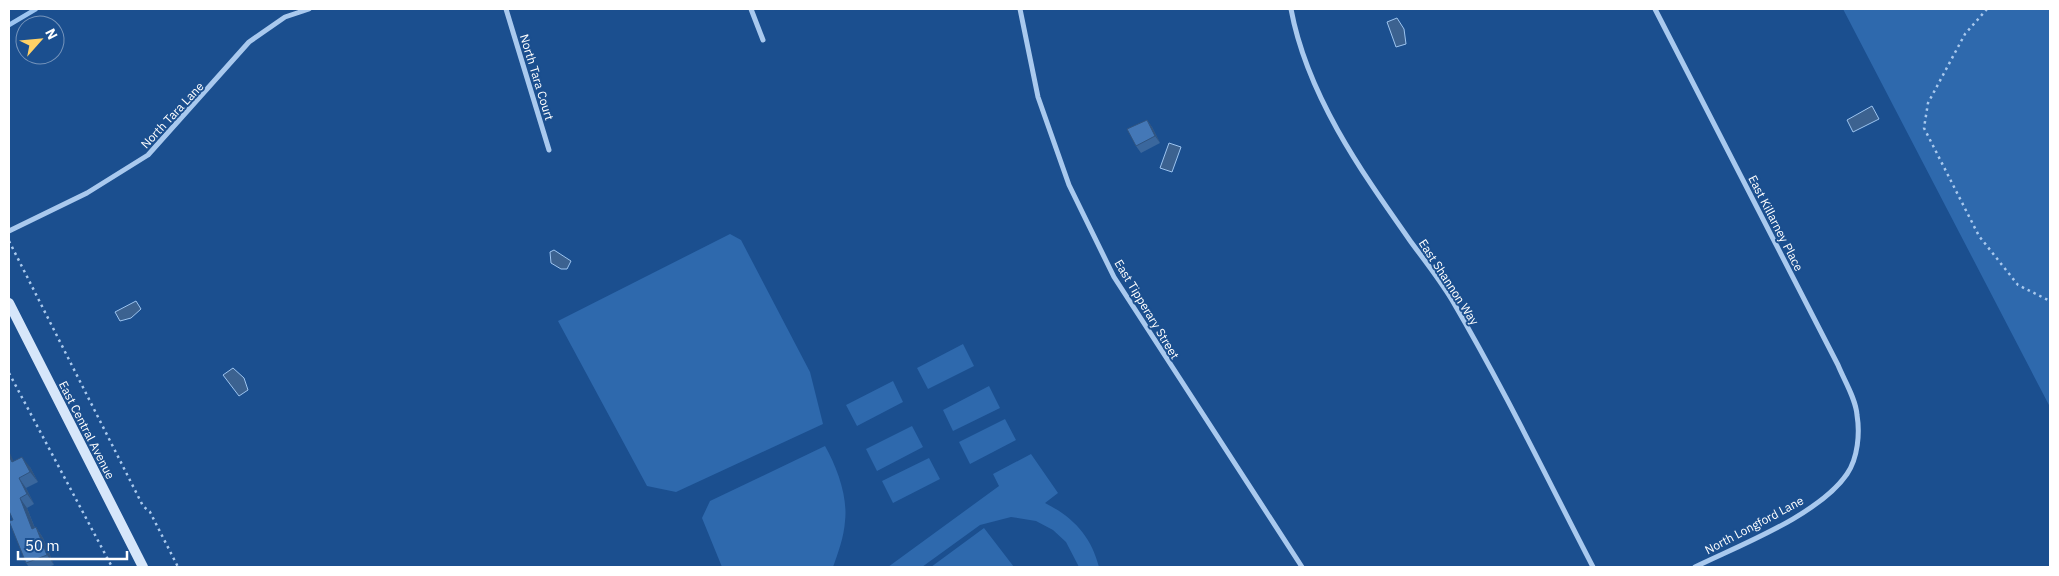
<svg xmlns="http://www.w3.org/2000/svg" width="2059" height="576" font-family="'IBM Plex Sans',sans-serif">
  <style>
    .green { fill: #2e69ad }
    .water { fill: #3c6290; stroke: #9cc4f0 }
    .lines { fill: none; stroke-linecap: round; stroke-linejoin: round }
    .stream { stroke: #9cc4f0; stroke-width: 4.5 }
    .path { stroke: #a9c9ee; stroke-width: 2.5; stroke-dasharray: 2.5 4; stroke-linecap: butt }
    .minor { stroke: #a9c9ee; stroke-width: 5 }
    .secondary { stroke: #d6e6fa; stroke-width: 10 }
    .wall { fill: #3a679d }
    .shaded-wall { fill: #305480 }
    .building { fill: #4478b7; stroke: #305480 }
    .labels { text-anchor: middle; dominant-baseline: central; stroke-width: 4; stroke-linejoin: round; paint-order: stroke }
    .street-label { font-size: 12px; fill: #fff; stroke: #1b4f8f }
  </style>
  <rect width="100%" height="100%" fill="#1b4f8f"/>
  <path class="green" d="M1843,9H2050V407Z
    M730,234L741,240L810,372L823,424L676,492L647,486L558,321Z
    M963,344L974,366L928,389L917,368Z
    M893,381L903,402L857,426L846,405Z
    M989,386L1000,408L953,431L943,410Z
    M1005,419L1016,440L970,464L959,442Z
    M912,426L923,447L877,471L866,449Z
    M825,446C837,467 848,497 845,521C844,537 838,553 833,567H722L702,518L710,501Z
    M1031,454L1058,493L1045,503C1073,517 1091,536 1099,567H1079L1066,542L1053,530L1036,521L1011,517L980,525L922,567H888L999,486L993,474Z
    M929,458L940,479L893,503L882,481Z
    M984,528L1014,567H931Z"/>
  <path class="water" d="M1397,18L1404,29L1406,44L1396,47L1387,22Z
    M1872,106L1879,119L1853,132L1847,120Z
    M1169,143L1181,147L1172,172L1160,168Z
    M554,250L571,261L567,269H561L551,263L550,252Z
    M136,301L141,309L131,318L120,321L115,312Z
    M233,368L244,378L248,390L239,396L223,375Z"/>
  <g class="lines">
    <path class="stream" d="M9,25L36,9"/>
    <path class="path" d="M1987,9L1965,34L1928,103L1924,128L1979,236L2018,285L2050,301
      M9,241L143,506L150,512L178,567
      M9,373L112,567"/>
    <path class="minor" d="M506,9L549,150
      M751,9L763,40
      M1020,9L1038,97L1069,185L1114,277L1302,567
      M1291,9C1307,95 1361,171 1411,242C1425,261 1440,280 1452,300C1503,387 1547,478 1593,567
      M1655,9L1838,365C1844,380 1856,399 1857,415C1860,433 1858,458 1847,474C1819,515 1740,545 1695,567
      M9,231L87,193L148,155L249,42L285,17L309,9"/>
    <path class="secondary" d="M9,303L143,567"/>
  </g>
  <path class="wall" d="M1147,120L1152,127L1160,143L1141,153L1136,146Z
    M13,461L30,467L38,482L26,488L34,504L27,508L35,528L36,527L43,538L54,565L48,567H29L26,563L13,520Z"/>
  <path class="shaded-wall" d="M1147,120L1152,127L1160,143L1155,136Z
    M9,451L19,473L12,462L9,456Z
    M22,457L30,467L38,482L30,472Z
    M19,478L26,488L34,504L27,494Z
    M20,498L27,508L39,539L32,529Z
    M36,527L43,538L54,565L47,555Z"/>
  <path class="building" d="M1147,120L1155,136L1136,146L1127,129Z
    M9,456L12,462L22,457L30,472L19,478L27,494L20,498L32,529L36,527L47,555L26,563L9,521L13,520L9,511Z"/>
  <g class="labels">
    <g class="street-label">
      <text transform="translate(537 77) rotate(73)">North Tara Court</text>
      <text transform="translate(172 115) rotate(-47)">North Tara Lane</text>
      <text transform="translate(1776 223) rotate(63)">East Killarney Place</text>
      <text transform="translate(1449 282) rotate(57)">East Shannon Way</text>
      <text transform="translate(1147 309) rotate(59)">East Tipperary Street</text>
      <text transform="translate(87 430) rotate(63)">East Central Avenue</text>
      <text transform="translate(1754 525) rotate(-28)">North Longford Lane</text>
    </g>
  </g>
  <rect width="2059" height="576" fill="none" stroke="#ffffff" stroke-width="20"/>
  <g transform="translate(40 40) rotate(63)"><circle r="24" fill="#1b4f8f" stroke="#7695bc"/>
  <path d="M0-4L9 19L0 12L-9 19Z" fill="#ffd166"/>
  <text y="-8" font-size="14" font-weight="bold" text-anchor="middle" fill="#ffffff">N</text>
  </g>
  <path d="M18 551v8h109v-8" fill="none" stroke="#ffffff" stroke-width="2.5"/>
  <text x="25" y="551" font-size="15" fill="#ffffff" stroke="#1b4f8f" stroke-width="4" paint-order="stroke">50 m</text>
</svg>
